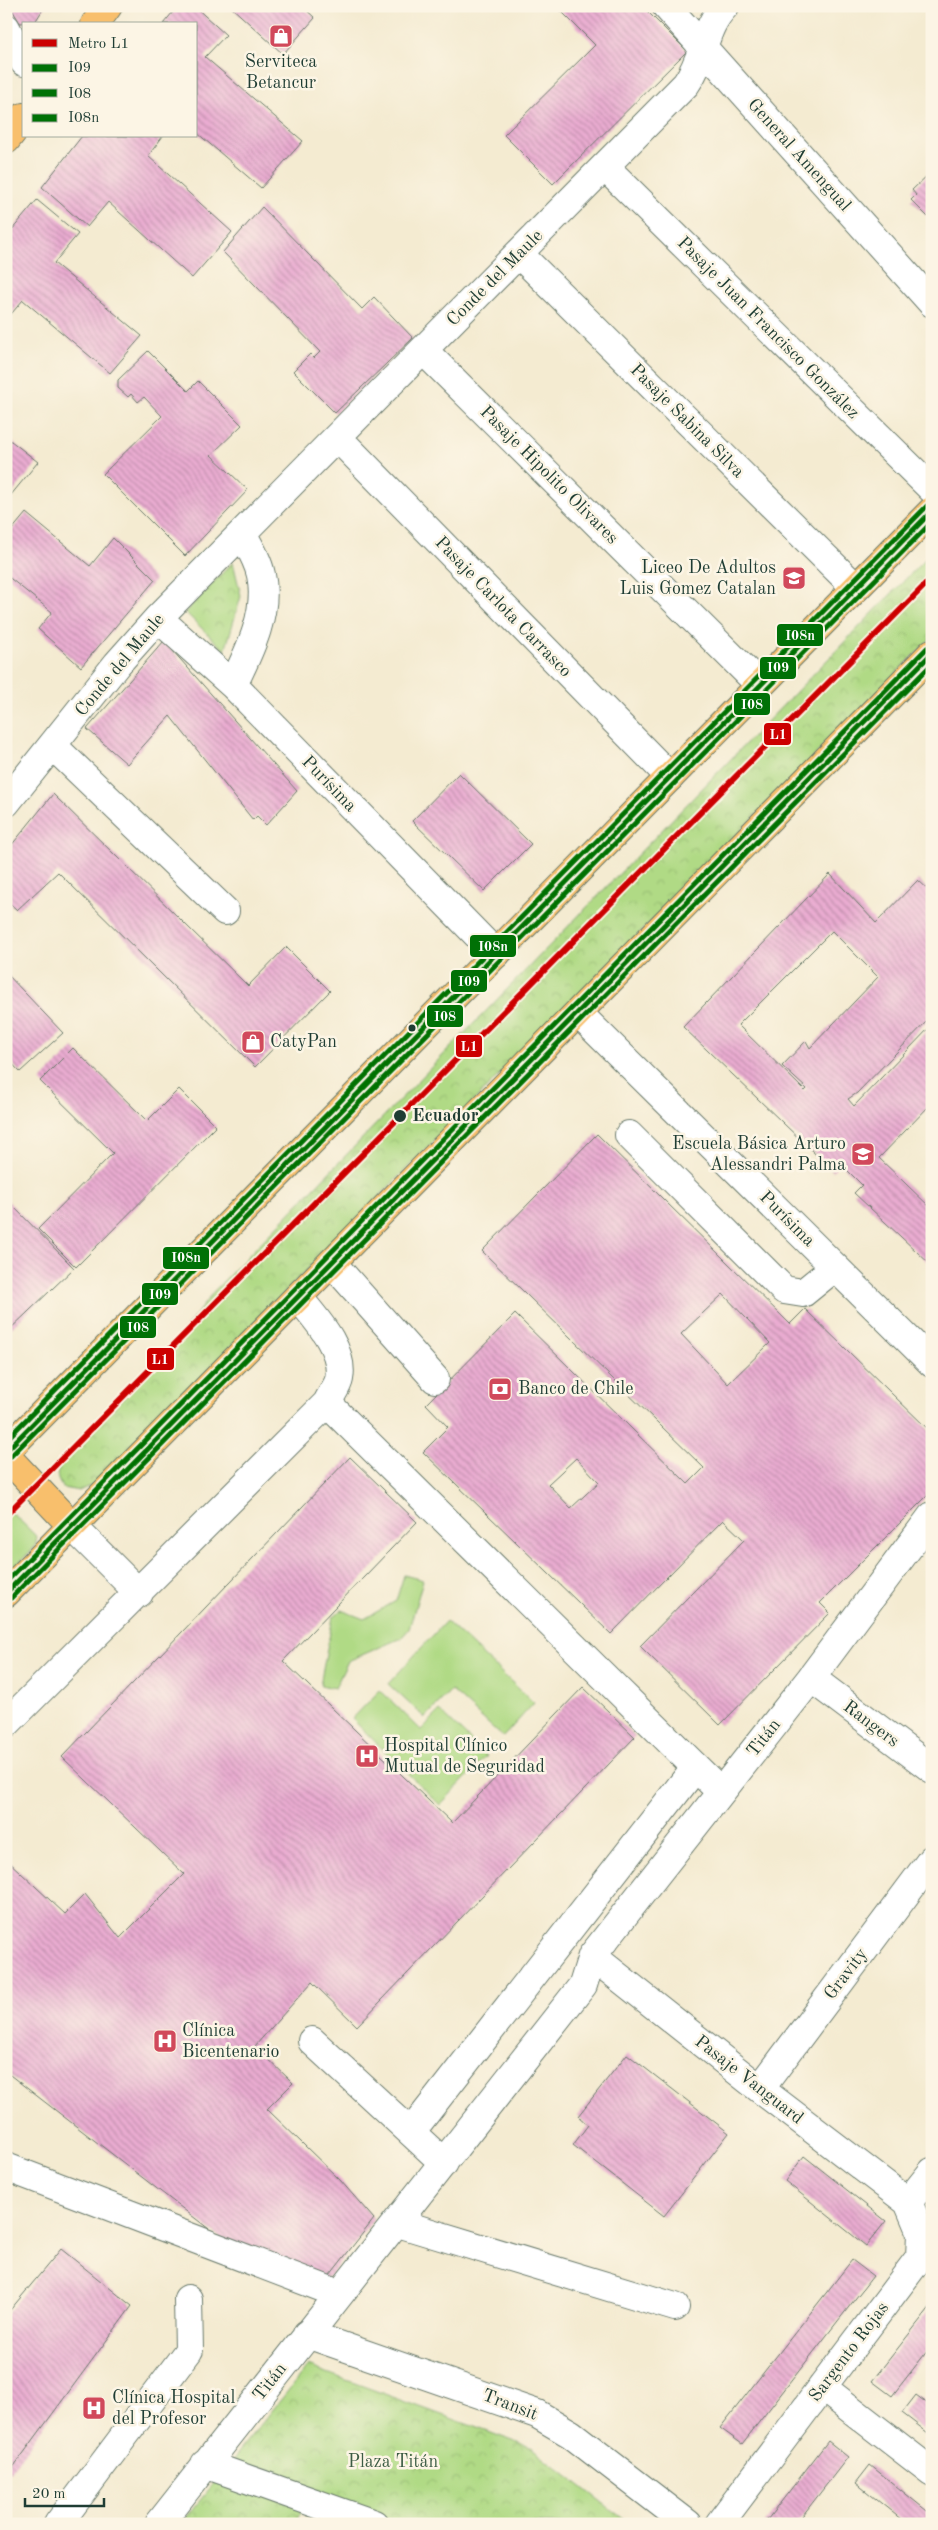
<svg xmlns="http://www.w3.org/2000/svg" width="938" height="2530" font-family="'Old Standard TT',serif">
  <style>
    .green { fill: #b0da85; stroke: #688c5c }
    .park { fill: url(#park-crowns); stroke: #688c5c }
    .building { fill: url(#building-back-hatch); fill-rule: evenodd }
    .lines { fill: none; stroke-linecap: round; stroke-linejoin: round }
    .minor-casing { stroke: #6a7a6b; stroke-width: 30 }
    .major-casing { stroke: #6a7a6b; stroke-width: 30 }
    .minor { stroke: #fff; stroke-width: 28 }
    .major { stroke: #f8bf6c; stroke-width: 28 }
    .bus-1-casing { stroke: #fcf5e5; stroke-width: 9 }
    .bus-2-casing { stroke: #fcf5e5; stroke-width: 9 }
    .bus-3-casing { stroke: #fcf5e5; stroke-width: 9 }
    .bus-1 { stroke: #007106; stroke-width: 5 }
    .bus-2 { stroke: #007106; stroke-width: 5 }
    .bus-3 { stroke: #007106; stroke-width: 5 }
    .metro-1-casing { stroke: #fcf5e5; stroke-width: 10 }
    .metro-1 { stroke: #c00; stroke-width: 6 }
    .bus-dot { fill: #1f3d34; stroke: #fcf5e5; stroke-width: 2 }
    .labels { text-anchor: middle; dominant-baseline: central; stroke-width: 5; stroke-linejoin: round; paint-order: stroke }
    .poi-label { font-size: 18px; fill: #1f3d34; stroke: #fcf5e5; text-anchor: start }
    .street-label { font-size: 18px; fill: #1f3d34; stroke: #fcf5e5 }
    .stop-label { font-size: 18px; font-weight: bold; fill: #1f3d34; stroke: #fcf5e5; text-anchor: start }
    .park-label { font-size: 18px; fill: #3c5c44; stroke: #fcf5e5 }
    .line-badge { stroke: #fcf5e5; stroke-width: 2 }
    .badge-label { font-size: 14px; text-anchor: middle; font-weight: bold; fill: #fff }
  </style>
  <defs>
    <pattern id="park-crowns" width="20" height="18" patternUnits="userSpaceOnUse" patternTransform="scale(1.25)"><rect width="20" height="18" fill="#b0da85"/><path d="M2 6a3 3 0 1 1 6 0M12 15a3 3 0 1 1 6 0" fill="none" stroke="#97bc73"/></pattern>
    <pattern id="building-back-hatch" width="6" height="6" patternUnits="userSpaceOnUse" patternTransform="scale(1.25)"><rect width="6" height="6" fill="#eaacd1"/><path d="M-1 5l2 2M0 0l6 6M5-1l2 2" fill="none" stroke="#bd8daa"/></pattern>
  </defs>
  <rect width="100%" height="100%" fill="#fcf5e5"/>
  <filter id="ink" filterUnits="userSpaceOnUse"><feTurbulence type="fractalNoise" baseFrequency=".02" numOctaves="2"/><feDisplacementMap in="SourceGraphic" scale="10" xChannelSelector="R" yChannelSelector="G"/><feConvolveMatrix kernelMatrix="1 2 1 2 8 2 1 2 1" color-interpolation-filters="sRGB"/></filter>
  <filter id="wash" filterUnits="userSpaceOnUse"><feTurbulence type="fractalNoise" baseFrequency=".0096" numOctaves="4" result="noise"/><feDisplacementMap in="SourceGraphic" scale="20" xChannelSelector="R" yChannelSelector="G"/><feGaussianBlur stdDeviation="1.12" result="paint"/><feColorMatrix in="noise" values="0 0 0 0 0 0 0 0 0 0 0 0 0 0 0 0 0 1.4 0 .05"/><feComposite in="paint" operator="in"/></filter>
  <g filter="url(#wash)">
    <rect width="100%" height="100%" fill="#f4ebd1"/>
    <path class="green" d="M6,1507L37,1537L35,1547L6,1575Z
      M404,1575L423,1580L409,1629L401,1638L348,1661L335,1688L320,1685L333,1617L341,1610L364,1619L396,1601Z
      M446,1621L534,1703L503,1737L451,1690L425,1718L388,1684Z
      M380,1690L421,1730L440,1711L487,1756L440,1805L352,1719Z"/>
    <path class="park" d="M932,552V637L96,1483L79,1491L63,1488C55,1478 56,1470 63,1460L165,1356L214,1291Z
      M233,562L241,596L225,651L185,612Z
      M308,2366L532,2448L630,2524H382L315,2494L293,2524H181Z"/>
    <g id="blocks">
      <path class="building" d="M10,6H45L35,22L20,23Z
        M178,6H194L226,35L205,57L303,141L261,188L196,132V24H163Z
        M230,6H302L315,18L283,54Z
        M556,6H642L687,51L553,184L504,135L595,45Z
        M82,136H163L148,156L232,232L192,278L108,202L87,227L42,187Z
        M932,171V221L911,200L916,195L912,190Z
        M37,200L78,234L54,263L142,336L110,373L23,300L6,320V237Z
        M262,207L362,309L374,297L413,338L335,413L293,371L310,354L314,358L320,352L223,252Z
        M148,351L188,391L198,381L242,425L211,455L248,490L185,556L103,474L162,416L144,397L138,402L131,394L128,397L118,388V380Z
        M6,437L38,462L6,501Z
        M26,513L90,566L113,538L155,580L81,667L38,629L52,612L6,575V537Z
        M164,641L297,791L266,825L257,816L253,820L170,716L127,764L87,729Z
        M459,773L531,844L484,891L412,821Z
        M53,794L248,986L286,947L330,991L255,1067L58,872L17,910L6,900V852Z
        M830,874L876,923L918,880L932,893V1016L857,1093L848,1099L854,1106L932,1025V1103L879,1158L932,1209V1266L854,1193L862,1185L840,1163L833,1171L683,1027ZM832,931L878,977L810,1048L806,1041L782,1066L807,1089L805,1091L738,1025Z
        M6,973L63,1033L20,1072L6,1057Z
        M73,1048L147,1121L179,1089L216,1126L76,1267L38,1229L113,1153L40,1081Z
        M597,1134L790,1324L805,1309L932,1433V1491L820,1603L830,1613L720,1725L640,1646L744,1540L723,1520L611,1634L423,1452L448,1427L426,1404L515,1314L688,1484L704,1468L482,1251ZM723,1294L770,1343L728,1384L681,1334ZM576,1458L599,1482L571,1508L548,1484Z
        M6,1199L74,1268L6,1333Z
        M350,1457L417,1522L283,1661L452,1823L583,1687L635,1737L357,2026L312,1982L255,2046L293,2083L267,2109L340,2180L374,2219L326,2280L231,2246L6,2072V1859L65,1914L85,1894L120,1938L184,1874L62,1757Z
        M627,2054L729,2133L664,2216L573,2145L588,2125L578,2116Z
        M804,2156L886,2221L866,2246L785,2181Z
        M61,2249L132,2306L6,2477V2315Z
        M852,2260L873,2276L742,2444L720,2428Z
        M932,2305V2345L892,2396L872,2381Z
        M916,2395L932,2407V2436L902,2413Z
        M828,2441L848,2457L796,2524H764Z
        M870,2465L932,2515V2524H907L856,2483Z"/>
    </g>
  </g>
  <g filter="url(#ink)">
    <use href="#blocks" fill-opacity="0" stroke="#6a7a6b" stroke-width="1"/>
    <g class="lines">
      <g class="minor-casing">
        <path id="minor" d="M666,6L932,303
          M6,28L24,62
          M605,167L932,489
          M519,254L856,588
          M423,350L760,685
          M337,437L670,777
          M158,618L233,685L496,954
          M233,685C249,652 269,613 261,575C258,560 249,546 242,533
          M53,746L225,911
          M6,803L117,664L158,618L686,84C705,58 703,28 725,6
          M578,1013L932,1363
          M629,1135L784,1290L803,1293L835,1267
          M332,1263L435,1379
          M327,1403L721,1792
          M72,1526L139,1593
          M811,1678L932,1769
          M6,1724L327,1403C330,1396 338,1386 339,1379C345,1349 315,1318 298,1297
          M592,1956L760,2089L908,2202
          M312,2041L444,2163
          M760,2089L932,1859
          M411,2132L695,1768
          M6,2167L339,2294
          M908,2202L932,2172
          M398,2223L675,2307
          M307,2334L537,2414L571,2434L688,2524
          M822,2387L932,2472
          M205,2464L374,2524
          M58,2524L189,2350L188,2299
          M159,2524L583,1985L592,1956L811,1678L932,1516
          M719,2524L920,2257L921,2233L908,2202"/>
      </g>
      <g class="major-casing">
        <path id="major" d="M95,24L108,6
          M6,140L24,117
          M6,1451L932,511
          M6,1456L72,1526
          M6,1593L932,653"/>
      </g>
      <use href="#minor" class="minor"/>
      <use href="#major" class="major"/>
      <g class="bus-1-casing">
        <path id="bus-1" d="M6,1451L932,511
          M6,1593L932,653"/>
      </g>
      <g class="bus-2-casing">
        <path id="bus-2" d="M11,1456L932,522
          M11,1598L932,664"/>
      </g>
      <g class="bus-3-casing">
        <path id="bus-3" d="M6,1440L927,506
          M6,1582L927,648"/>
      </g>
      <use href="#bus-1" class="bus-1"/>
      <use href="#bus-2" class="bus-2"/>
      <use href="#bus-3" class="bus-3"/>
      <g class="metro-1-casing">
        <path id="metro-1" d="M6,1515L932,578"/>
      </g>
      <use href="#metro-1" class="metro-1"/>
    </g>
  </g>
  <defs>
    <g id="shop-square" transform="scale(1.25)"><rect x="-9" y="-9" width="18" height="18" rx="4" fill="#d1495b" stroke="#fcf5e5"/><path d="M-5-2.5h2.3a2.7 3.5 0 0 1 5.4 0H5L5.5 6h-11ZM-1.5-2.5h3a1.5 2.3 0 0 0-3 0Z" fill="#fff"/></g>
    <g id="school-square" transform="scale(1.25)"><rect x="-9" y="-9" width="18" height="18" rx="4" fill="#d1495b" stroke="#fcf5e5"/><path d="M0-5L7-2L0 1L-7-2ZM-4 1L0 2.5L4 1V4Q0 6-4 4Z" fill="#fff"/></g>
    <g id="bank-square" transform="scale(1.25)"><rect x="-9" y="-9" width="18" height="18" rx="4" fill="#d1495b" stroke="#fcf5e5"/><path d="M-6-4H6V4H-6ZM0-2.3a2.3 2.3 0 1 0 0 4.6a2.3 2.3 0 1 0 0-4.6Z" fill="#fff"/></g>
    <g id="hospital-square" transform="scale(1.25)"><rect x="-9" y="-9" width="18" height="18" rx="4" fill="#d1495b" stroke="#fcf5e5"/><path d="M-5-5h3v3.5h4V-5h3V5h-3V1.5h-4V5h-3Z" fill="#fff"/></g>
  </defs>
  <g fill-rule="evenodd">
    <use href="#shop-square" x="281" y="36"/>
    <use href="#school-square" x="794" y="578"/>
    <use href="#shop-square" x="253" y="1042"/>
    <use href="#school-square" x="863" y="1154"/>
    <use href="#bank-square" x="500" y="1389"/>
    <use href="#hospital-square" x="367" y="1756"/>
    <use href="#hospital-square" x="165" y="2041"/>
    <use href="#hospital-square" x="94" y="2408"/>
  </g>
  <g class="bus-dot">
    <circle cx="412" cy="1028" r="4.5"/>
    <circle cx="400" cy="1116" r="7"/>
  </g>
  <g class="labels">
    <g class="poi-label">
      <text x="281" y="62" text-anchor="middle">Serviteca<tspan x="281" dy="21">Betancur</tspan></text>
      <text x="776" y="568" text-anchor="end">Liceo De Adultos<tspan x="776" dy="21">Luis Gomez Catalan</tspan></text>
      <text x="270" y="1042">CatyPan</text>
      <text x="846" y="1144" text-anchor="end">Escuela Básica Arturo<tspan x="846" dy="21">Alessandri Palma</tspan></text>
      <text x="518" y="1389">Banco de Chile</text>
      <text x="384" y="1746">Hospital Clínico<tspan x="384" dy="21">Mutual de Seguridad</tspan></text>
      <text x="182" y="2031">Clínica<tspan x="182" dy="21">Bicentenario</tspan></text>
      <text x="112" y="2398">Clínica Hospital<tspan x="112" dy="21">del Profesor</tspan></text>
    </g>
    <g class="street-label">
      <text transform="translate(799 155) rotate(48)">General Amengual</text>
      <text transform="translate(495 278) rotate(-45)">Conde del Maule</text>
      <text transform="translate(768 328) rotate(45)">Pasaje Juan Francisco González</text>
      <text transform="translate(687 421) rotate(45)">Pasaje Sabina Silva</text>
      <text transform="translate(549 475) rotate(45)">Pasaje Hipolito Olivares</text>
      <text transform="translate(503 607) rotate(46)">Pasaje Carlota Carrasco</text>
      <text transform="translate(120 665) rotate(-50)">Conde del Maule</text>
      <text transform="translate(329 784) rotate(46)">Purísima</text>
      <text transform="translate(787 1219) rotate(45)">Purísima</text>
      <text transform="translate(871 1724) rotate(37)">Rangers</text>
      <text transform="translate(764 1738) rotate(-52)">Titán</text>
      <text transform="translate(846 1974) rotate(-53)">Gravity</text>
      <text transform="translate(749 2080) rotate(38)">Pasaje Vanguard</text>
      <text transform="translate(849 2352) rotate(-53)">Sargento Rojas</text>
      <text transform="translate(270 2382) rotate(-52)">Titán</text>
      <text transform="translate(510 2405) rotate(21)">Transit</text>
    </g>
    <g class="stop-label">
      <text x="412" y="1116">Ecuador</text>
    </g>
    <g class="park-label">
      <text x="393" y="2462">Plaza Titán</text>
    </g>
  </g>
  <g class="line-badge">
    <rect x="776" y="623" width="48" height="24" rx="5" fill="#007106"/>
    <rect x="759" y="656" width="38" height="24" rx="5" fill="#007106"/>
    <rect x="733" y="692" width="38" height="24" rx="5" fill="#007106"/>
    <rect x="763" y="722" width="29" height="24" rx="5" fill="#c00"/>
    <rect x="469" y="934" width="48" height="24" rx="5" fill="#007106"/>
    <rect x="450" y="969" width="38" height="24" rx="5" fill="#007106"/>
    <rect x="426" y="1004" width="38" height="24" rx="5" fill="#007106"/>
    <rect x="455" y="1034" width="28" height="24" rx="5" fill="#c00"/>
    <rect x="162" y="1246" width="48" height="24" rx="5" fill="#007106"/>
    <rect x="141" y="1282" width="38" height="24" rx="5" fill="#007106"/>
    <rect x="119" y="1315" width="38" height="24" rx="5" fill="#007106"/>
    <rect x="146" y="1347" width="29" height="24" rx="5" fill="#c00"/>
  </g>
  <g class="badge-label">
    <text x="800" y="640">I08n</text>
    <text x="778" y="672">I09</text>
    <text x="752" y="709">I08</text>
    <text x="778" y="739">L1</text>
    <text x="493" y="951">I08n</text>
    <text x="469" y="986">I09</text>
    <text x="445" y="1021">I08</text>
    <text x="469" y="1051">L1</text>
    <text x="186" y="1262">I08n</text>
    <text x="160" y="1299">I09</text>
    <text x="138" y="1332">I08</text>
    <text x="160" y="1364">L1</text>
  </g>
  <rect width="938" height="2530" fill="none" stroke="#fcf5e5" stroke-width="25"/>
  <rect x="22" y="22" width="175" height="115" fill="#fcf5e5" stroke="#a4ab9e"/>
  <rect x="32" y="39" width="25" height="8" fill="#cc0000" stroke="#a4ab9e"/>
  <text x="68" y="48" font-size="15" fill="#1f3d34">Metro L1</text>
  <rect x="32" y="64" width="25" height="8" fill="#007106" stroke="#a4ab9e"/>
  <text x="68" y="72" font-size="15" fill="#1f3d34">I09</text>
  <rect x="32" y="89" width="25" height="8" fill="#007106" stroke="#a4ab9e"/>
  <text x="68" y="98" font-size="15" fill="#1f3d34">I08</text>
  <rect x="32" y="114" width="25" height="8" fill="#007106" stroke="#a4ab9e"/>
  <text x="68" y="122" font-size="15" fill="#1f3d34">I08n</text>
  <path d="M25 2498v8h79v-8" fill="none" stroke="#1f3d34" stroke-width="2.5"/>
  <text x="32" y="2498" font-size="15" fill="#1f3d34" stroke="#fcf5e5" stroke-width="4" paint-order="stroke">20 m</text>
</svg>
